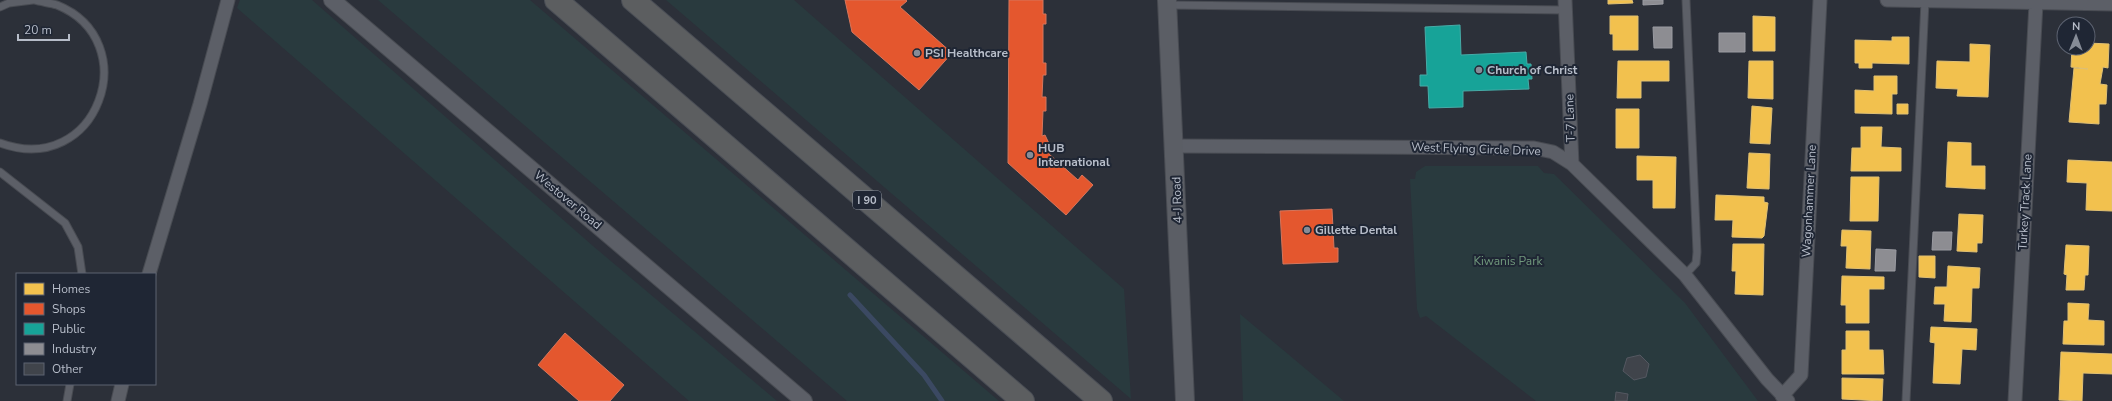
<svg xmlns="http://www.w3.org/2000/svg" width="2112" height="401" font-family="'Nunito Sans',sans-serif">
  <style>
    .green { fill: #293a3e }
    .homes { fill: #f2c14e; stroke: #e0c073 }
    .shops { fill: #e4572e; stroke: #d6765c }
    .public { fill: #17a398; stroke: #47aba7 }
    .industry { fill: #8d8d92; stroke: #9a9ba2 }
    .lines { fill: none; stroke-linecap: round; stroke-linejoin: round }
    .stream { stroke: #3b4962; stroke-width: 5 }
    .building { fill: #40444b; stroke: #545861 }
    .service-casing { stroke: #484b52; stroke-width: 9 }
    .minor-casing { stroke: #484b52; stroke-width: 15 }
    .tertiary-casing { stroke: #484b52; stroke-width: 18 }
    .secondary-casing { stroke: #484b52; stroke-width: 20 }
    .motorway-casing { stroke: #494d55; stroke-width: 24 }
    .service { stroke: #5c5f67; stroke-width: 7 }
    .minor { stroke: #5c5f67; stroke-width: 13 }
    .tertiary { stroke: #5c5f67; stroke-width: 16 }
    .secondary { stroke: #5b5e65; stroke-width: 18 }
    .motorway { stroke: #5c5e60; stroke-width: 22 }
    .poi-dot { fill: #868c97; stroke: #1f2634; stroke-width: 1.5 }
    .labels { text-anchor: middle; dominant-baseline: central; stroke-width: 4; stroke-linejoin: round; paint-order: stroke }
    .shield { fill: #1f2634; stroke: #89909c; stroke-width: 1 }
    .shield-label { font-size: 11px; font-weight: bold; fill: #b7bdc9 }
    .poi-label { font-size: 12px; font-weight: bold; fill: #b7bdc9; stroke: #1f2634; text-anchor: start }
    .street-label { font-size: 12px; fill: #b7bdc9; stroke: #1f2634 }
    .park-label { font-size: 12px; fill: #70987c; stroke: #1f2634 }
  </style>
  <rect width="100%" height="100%" fill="#2c3039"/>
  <path class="green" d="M240,0H312L593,246L777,401H689L237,8Z
    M378,0H530L999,401H847Z
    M666,0H794L1124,289L1131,399Z
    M1425,166H1538L1544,173L1554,174L1685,303L1758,401H1536L1426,316L1420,318L1417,309L1410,179H1415L1416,172Z
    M1240,314L1344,401H1243Z"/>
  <path class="homes" d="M1608,0H1632L1633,3L1608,4Z
    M1610,16H1638V50H1613V34H1610Z
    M1753,16L1775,17V51H1753Z
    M1892,37H1909V64L1872,63V68H1859V63H1855V40L1892,41Z
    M2088,43L2109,44L2108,68L2103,67L2100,84L2107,85L2106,104H2099V124L2069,122L2074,68L2088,69L2071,67L2072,48H2088Z
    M1970,44L1990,45L1988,97L1957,96L1958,89L1936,88L1937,61L1970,62Z
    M1618,61H1669V81H1641V98H1617Z
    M1749,61H1773V99L1748,98Z
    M1874,76H1897V94H1892V114L1855,113V90L1874,91Z
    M1897,104H1908V114H1897Z
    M1752,106L1772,108L1770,144L1750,143Z
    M1616,109H1639V148H1616Z
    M1861,127H1882L1881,147L1901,148V171H1851L1852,148H1861Z
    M1948,142L1971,143V166H1985V189L1946,187Z
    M1749,153L1770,154L1769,189L1747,188Z
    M1637,156L1676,157L1675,208H1653V180H1637Z
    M2068,160L2112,162V211L2086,210L2087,183L2067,182Z
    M1851,177H1879L1878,221H1850Z
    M1716,195L1764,197V202L1768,203L1764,236L1762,238L1732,237L1733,220H1715Z
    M1959,214L1983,215L1982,243H1977V252L1957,251Z
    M1842,230L1871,231L1870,269L1846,268L1847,246H1841Z
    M1733,244H1764L1763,295L1735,294L1736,271H1732Z
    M2066,245L2089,246L2088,275H2085L2084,290H2066L2067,275L2064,274Z
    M1919,256H1935V278L1919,277Z
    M1948,266L1980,268L1979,288H1972L1971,322L1944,321L1945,304H1934L1935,287H1947Z
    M1842,276L1884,277V289H1869V323H1846V305H1841Z
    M2068,303L2089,304L2088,320L2104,321V345L2063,344L2064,321H2068Z
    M1931,327L1977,329L1976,350L1962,349L1960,384L1933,383L1935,343L1930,342Z
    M1846,331H1869V350H1883L1884,374H1842V350H1846Z
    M2061,352L2112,354V374L2083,373L2082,401L2059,400Z
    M1842,378L1883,379L1882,401L1842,399Z"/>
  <path class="shops" d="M845,0H906L907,1L900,7L952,53L919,90L852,32Z
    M1009,0H1043V14H1046V24H1043V63H1046V75H1043L1042,97H1046V111H1043L1042,136L1045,135L1053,152L1049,154L1078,180L1082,175L1093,185L1066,215L1008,163Z
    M1332,209L1334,248H1338V262L1283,264L1280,211Z
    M565,333L624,385L610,401H579L538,365Z"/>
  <path class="public" d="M1460,25L1461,55L1526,52L1527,64H1531L1532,79H1528L1529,89L1463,91V107L1429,108L1428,86H1420V75H1427L1425,27Z"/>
  <path class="industry" d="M1643,0H1663V4L1643,5Z
    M1653,27H1672V48H1654Z
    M1719,33H1745V52H1719Z
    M1933,232H1952L1951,250H1932Z
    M1876,249L1896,250L1895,271H1875Z"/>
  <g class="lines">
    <path class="stream" d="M850,295L924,375L942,401"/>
  </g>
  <path class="building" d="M1640,355L1649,364L1646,377L1634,380L1623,371L1627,358Z
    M1616,392L1628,394L1627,401H1615Z"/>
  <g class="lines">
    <g class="service-casing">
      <path id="service" d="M1168,5L1565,10
        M0,7L9,3L33,0
        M0,143C98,179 146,41 57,5C50,3 41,2 34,0
        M0,172L65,223L78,247L82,274
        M1685,275L1696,263L1697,252L1686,0
        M67,401L70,384
        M1906,401L1925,1"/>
    </g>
    <g class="minor-casing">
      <path id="minor" d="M1565,0L1572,164
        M1887,0L2112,4
        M1175,146L1534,148L1553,152L1572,164L1685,275L1767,379L1788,401
        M149,274L200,104L228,0
        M1782,396L1801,375L1820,0
        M118,401L122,384
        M2015,401L2036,3"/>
    </g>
    <g class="tertiary-casing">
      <path id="tertiary" d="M332,0L804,401"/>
    </g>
    <g class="secondary-casing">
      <path id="secondary" d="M1167,0L1185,401"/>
    </g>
    <g class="motorway-casing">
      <path id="motorway" d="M556,0L1023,401
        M633,0L1101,401"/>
    </g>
    <use href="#service" class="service"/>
    <use href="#minor" class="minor"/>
    <use href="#tertiary" class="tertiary"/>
    <use href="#secondary" class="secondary"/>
    <use href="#motorway" class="motorway"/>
  </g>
  <g class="poi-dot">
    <circle cx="917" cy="53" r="4"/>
    <circle cx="1479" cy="70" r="4"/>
    <circle cx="1030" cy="155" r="4"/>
    <circle cx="1307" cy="230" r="4"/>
  </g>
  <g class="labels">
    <rect class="shield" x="853" y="191" width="28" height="18" rx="3"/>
    <g class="shield-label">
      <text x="867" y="200">I 90</text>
    </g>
    <g class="poi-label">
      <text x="925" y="53">PSI Healthcare</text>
      <text x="1487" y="70">Church of Christ</text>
      <text x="1038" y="148">HUB<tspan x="1038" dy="14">International</tspan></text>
      <text x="1315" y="230">Gillette Dental</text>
    </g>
    <g class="street-label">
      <text transform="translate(1570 118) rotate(-92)">T-7 Lane</text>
      <text transform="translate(1476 149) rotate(2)">West Flying Circle Drive</text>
      <text transform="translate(568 200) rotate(40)">Westover Road</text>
      <text transform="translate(1177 200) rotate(-92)">4-J Road</text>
      <text transform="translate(1809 201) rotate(-87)">Wagonhammer Lane</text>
      <text transform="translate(2025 202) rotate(-87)">Turkey Track Lane</text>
    </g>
    <g class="park-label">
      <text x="1508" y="261">Kiwanis Park</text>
    </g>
  </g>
  <rect x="16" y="273" width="140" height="112" fill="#1f2634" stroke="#5c6270"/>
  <rect x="24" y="283" width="20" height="12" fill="#f2c14e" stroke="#5c6270"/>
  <text x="52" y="293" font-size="12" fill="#b7bdc9">Homes</text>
  <rect x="24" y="303" width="20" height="12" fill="#e4572e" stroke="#5c6270"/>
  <text x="52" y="313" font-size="12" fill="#b7bdc9">Shops</text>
  <rect x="24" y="323" width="20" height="12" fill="#17a398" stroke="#5c6270"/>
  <text x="52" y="333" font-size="12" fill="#b7bdc9">Public</text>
  <rect x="24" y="343" width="20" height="12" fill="#8d8d92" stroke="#5c6270"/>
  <text x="52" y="353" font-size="12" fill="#b7bdc9">Industry</text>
  <rect x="24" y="363" width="20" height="12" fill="#40444b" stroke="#5c6270"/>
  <text x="52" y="373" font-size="12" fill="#b7bdc9">Other</text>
  <g transform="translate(2076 36) rotate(1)"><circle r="19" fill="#1f2634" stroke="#5c6270"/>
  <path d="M0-3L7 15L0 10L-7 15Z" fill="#868c97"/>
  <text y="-6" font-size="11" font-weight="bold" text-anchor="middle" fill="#b7bdc9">N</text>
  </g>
  <path d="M18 34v6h51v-6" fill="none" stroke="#b7bdc9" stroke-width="2"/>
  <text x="24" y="34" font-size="12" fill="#b7bdc9" stroke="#1f2634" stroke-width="3" paint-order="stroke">20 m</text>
</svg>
